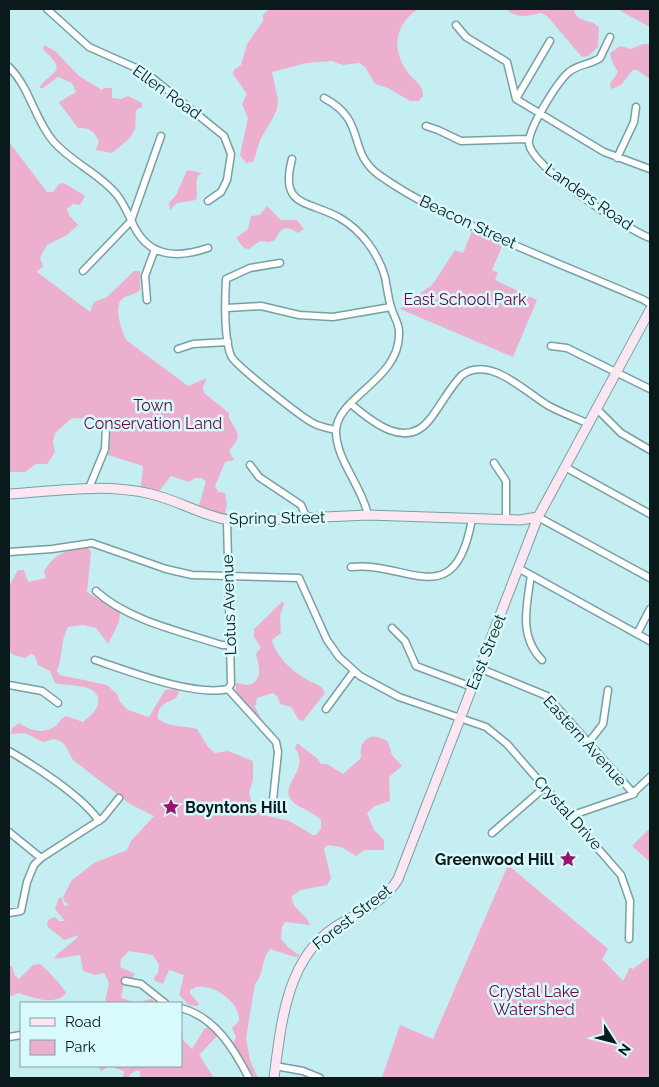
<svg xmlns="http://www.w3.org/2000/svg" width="659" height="1087" font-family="Raleway,sans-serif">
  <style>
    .green { fill: #ecafcd }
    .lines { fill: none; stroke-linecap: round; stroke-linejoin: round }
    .street-casing { stroke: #789fa3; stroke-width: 9 }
    .secondary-casing { stroke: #789fa3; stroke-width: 11 }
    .street { stroke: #fff; stroke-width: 6 }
    .secondary { stroke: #fce6f1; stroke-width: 9 }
    .labels { text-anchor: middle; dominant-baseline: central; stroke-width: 5; stroke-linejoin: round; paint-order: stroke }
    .street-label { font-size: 16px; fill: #0a1a1b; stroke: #d9fafd }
    .park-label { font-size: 16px; fill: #660445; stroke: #d9fafd }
    .poi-label { font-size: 16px; font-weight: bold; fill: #0a1a1b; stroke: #d9fafd; text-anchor: start }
  </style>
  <rect width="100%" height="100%" fill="#c5eef2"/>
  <path class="green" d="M269,9H418C394,25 391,51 409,74C415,81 424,86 423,96L419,101H410L388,88L375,84L365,67L359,63L343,65L332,61L306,63L272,72C279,107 283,102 264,133C258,142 257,153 253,162L246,163L240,155L248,118L242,104L247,94L233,74L234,70L241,65L247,44L263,21V15Z
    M506,9H574C575,23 592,19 599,27L598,47L588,56L582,57L547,16L541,13C528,16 517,19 506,9Z
    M617,9H650V27Z
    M643,44H650V79L637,70H633L621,85L611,89L610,84L618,72L612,62L610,53L620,46L631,49Z
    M44,45L55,51L79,76L102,90L104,88H112V98L121,99L128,96L142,103V107L136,110L135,129L130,138L112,153L96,150L99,141C93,130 90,128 78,128L60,104L59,102L76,92L72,83L58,77L43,88H39C52,69 69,74 43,49Z
    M9,142L47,192H53L59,184L64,183L85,196L80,205L73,204L67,209L69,215L78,225L67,235L47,245L40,258L43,266L37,272L90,312L94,302L107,297L134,271H140V290C135,295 127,295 122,299C113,307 122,331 126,340L188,386L207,378L203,387L204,393L229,413V418L238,434L237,440L229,451L234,460L225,462L215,486L218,492L225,493L227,505L225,514L212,512L199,505L206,482L202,478H195L189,482L171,476L159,491L141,487L143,466L108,455L111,423L109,420L72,418L55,433L53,442L55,452L47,464H36L25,472H9Z
    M187,170L202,173C192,179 199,190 196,200L177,203L170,210L169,203L176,195Z
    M267,206L281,220H297L304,229L298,233C286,225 281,227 275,240L269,242L260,241L249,249L244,248L236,238L248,229L251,216L260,215Z
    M472,231L503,244L492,270L498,273L495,280L537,300L513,357L400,309L433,284L455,250L463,253Z
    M88,548L91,552L87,592L120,612L119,622L108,644L96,628L83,625L68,627C60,641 63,657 57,671L60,675L107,685L117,694L120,702L128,710L149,717L165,690L177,689L179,692L176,698C166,703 157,705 158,719C171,728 182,725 197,729L208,747L215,753L228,751L253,761V779L249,793L253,807L264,815L289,821L313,835H316L321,829V820C313,811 298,808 292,801C278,784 311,771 295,748L297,743L318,759L321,764H327L343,774L361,758C361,754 360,749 362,745C367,734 380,735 388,742L392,755L402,766L389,777L390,801L375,806L367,813L374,830L384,840V850H364L356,856L341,847L328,845L324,849L331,878L327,885L301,890L292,896C291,909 307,914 310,925L285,922L282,927L281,939L288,947L300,956L295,957L270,949C261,959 264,974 255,984L246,1038L250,1060L258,1078H255L233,1044L236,1037L232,1028L239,1021C241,1003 213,983 196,987L190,990V993L199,1004L197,1006L189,1005L179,995L184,975L169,970L163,984L155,981L154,978L158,973L159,965L153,955L129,951L121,959L120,967L135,974L132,978H125L121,998L137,1003L150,999L158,1003H105L109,983L104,973L95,975L83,971L80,955L54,959C60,949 72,945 79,935L64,940L47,926L48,920L55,917L59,921H65L55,909L59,898H62L64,906L69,905L64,901L63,897L72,880L94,863L127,850L131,841L154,816L130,804L73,760L65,745L60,741L54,739L43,742L25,733L11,734L12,728L19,723C31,731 44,735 57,725C60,721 61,719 66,716L83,722C89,717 97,711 98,703C101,682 67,687 55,683L50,671L38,665L35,656L31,654L25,658L13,655L9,651V586L18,570H24L28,582L46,578L44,571C56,552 66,550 88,548Z
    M283,601L284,604L280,615L281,633L272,640C275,655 292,671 306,679C313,684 322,684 325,693L303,721L299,720L291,707L280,704L278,697L273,693L257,698L255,707L260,716H257L236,691V683L248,685C264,681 259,666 256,654L261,647L254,637V629Z
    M650,828V862L632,846Z
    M508,865L608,949L602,959L623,981L630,967L633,969L650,956V1078H382L400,1025L433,1039Z
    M40,964C43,965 65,989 66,993C55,1007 32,997 18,993L9,997V966H12L15,976L19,979L33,965Z
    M205,1028H209L217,1036L199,1055L214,1078H140V1071C135,1070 131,1073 128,1078H123L124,1071L109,1066L101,1071L98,1066H181V1038L192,1049Z"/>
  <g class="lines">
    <g class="street-casing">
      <path id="street" d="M47,9L89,47L145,72L224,136L231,154L227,180L221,192L208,201
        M456,25L466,37L507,62L516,99
        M610,37L600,58C590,65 578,64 569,72C558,81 527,130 529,144C533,168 626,229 650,238
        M9,67C30,88 34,118 53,141C72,163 99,173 117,195C124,204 127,212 132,222C147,257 175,259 208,248
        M324,98C368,121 346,151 379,175C417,202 459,220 501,239C548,260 596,279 644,300L650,304
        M516,99L604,152L650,169
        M516,99L550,41
        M426,126L438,130L461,141L529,139
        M617,158L634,122L636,107
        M292,159C279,208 308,200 340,218C362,231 378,253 385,277C387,287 388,297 391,307C393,316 399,322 399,332C401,380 337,396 336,431C336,460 362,486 368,515
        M280,263L250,268L226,279C225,298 224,338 231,356C236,366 298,414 311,422C319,427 327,428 336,430
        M83,271L131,221L161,136
        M147,300L145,276L155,249
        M227,308L261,306L299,315L333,317L391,307
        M551,346L567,348L650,389
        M178,349L193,344L228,342
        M351,404C373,423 407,450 430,419C441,405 450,387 462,375C491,355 526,393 549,406C562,413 576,418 589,424
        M597,409L621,433L650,450
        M494,463L506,481V520
        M250,465L259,477L301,505L307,519
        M565,467L650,514
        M89,488L105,449L106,427
        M538,517L650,578
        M227,520L231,684L228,689
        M9,552L52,549L92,543L166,569L192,575L299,578L327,640L339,657L360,676L399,697L486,727L507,744L621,875L630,901L629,939
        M351,567C409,561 455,615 472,519
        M518,568L650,641
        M531,575C527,605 518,636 542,660
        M96,591C127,620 182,632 222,645H231
        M392,628L405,641L416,666L472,687
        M637,634L650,609
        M95,660C128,671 194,697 228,689
        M479,668L547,696L634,794
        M9,685L42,691L58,703
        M228,689L276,742L278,752L273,800
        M326,709L354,671
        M589,742L603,724L608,690
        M9,751C35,766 82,796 99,821
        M570,816L631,795L650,777
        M9,832L41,858
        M492,833L545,787
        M9,913L21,911L27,882L34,865L41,858L103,818L119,798
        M125,981L141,984L165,1003
        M181,1008C215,1017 234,1049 249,1078
        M9,1037L21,1035
        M275,1066L303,1071L320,1078"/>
    </g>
    <g class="secondary-casing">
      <path id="secondary" d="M9,494C56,491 104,483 151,494C181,501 207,519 238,521L368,515L520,520L538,517
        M274,1078C281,1025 286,959 335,927C357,913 385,902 398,879L538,517L650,310"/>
    </g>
    <use href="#street" class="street"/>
    <use href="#secondary" class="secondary"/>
  </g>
  <defs>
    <g id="sight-bare" transform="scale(1.35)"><path d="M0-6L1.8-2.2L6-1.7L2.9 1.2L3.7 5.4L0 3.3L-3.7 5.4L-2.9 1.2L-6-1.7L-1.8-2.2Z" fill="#98156a" stroke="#d9fafd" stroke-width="2.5" paint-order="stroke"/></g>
  </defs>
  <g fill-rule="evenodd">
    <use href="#sight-bare" x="171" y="807"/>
    <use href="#sight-bare" x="568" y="859"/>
  </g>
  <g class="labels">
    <g class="street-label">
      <text transform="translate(167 92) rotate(36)">Ellen Road</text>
      <text transform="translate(589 197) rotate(35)">Landers Road</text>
      <text transform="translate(468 222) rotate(25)">Beacon Street</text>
      <text transform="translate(277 518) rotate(-1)">Spring Street</text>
      <text transform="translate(229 605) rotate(-92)">Lotus Avenue</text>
      <text transform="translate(486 652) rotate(-68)">East Street</text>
      <text transform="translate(585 741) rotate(48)">Eastern Avenue</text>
      <text transform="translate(568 813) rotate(48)">Crystal Drive</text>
      <text transform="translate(352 917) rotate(-38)">Forest Street</text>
    </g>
    <g class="park-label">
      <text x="465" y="299">East School Park</text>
      <text x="153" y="405">Town<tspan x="153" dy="18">Conservation Land</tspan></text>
      <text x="534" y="991">Crystal Lake<tspan x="534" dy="18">Watershed</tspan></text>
    </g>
    <g class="poi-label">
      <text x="185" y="807">Boyntons Hill</text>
      <text x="554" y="859" text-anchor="end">Greenwood Hill</text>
    </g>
  </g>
  <rect width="659" height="1087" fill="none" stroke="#0a1a1b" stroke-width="20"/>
  <rect x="20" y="1002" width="162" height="65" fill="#d9fafd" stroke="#86a0a3"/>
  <rect x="30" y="1018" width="25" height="8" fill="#fce6f1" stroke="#86a0a3"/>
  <text x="65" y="1027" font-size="15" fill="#0a1a1b">Road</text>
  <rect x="30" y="1040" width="25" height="15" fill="#ecafcd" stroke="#86a0a3"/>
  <text x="65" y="1052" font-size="15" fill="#0a1a1b">Park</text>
  <g transform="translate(614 1042) rotate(126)" stroke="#d9fafd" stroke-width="4" paint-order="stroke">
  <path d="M0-4L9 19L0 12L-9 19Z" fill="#0a1a1b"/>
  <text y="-8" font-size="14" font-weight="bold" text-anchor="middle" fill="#0a1a1b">N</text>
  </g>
</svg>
